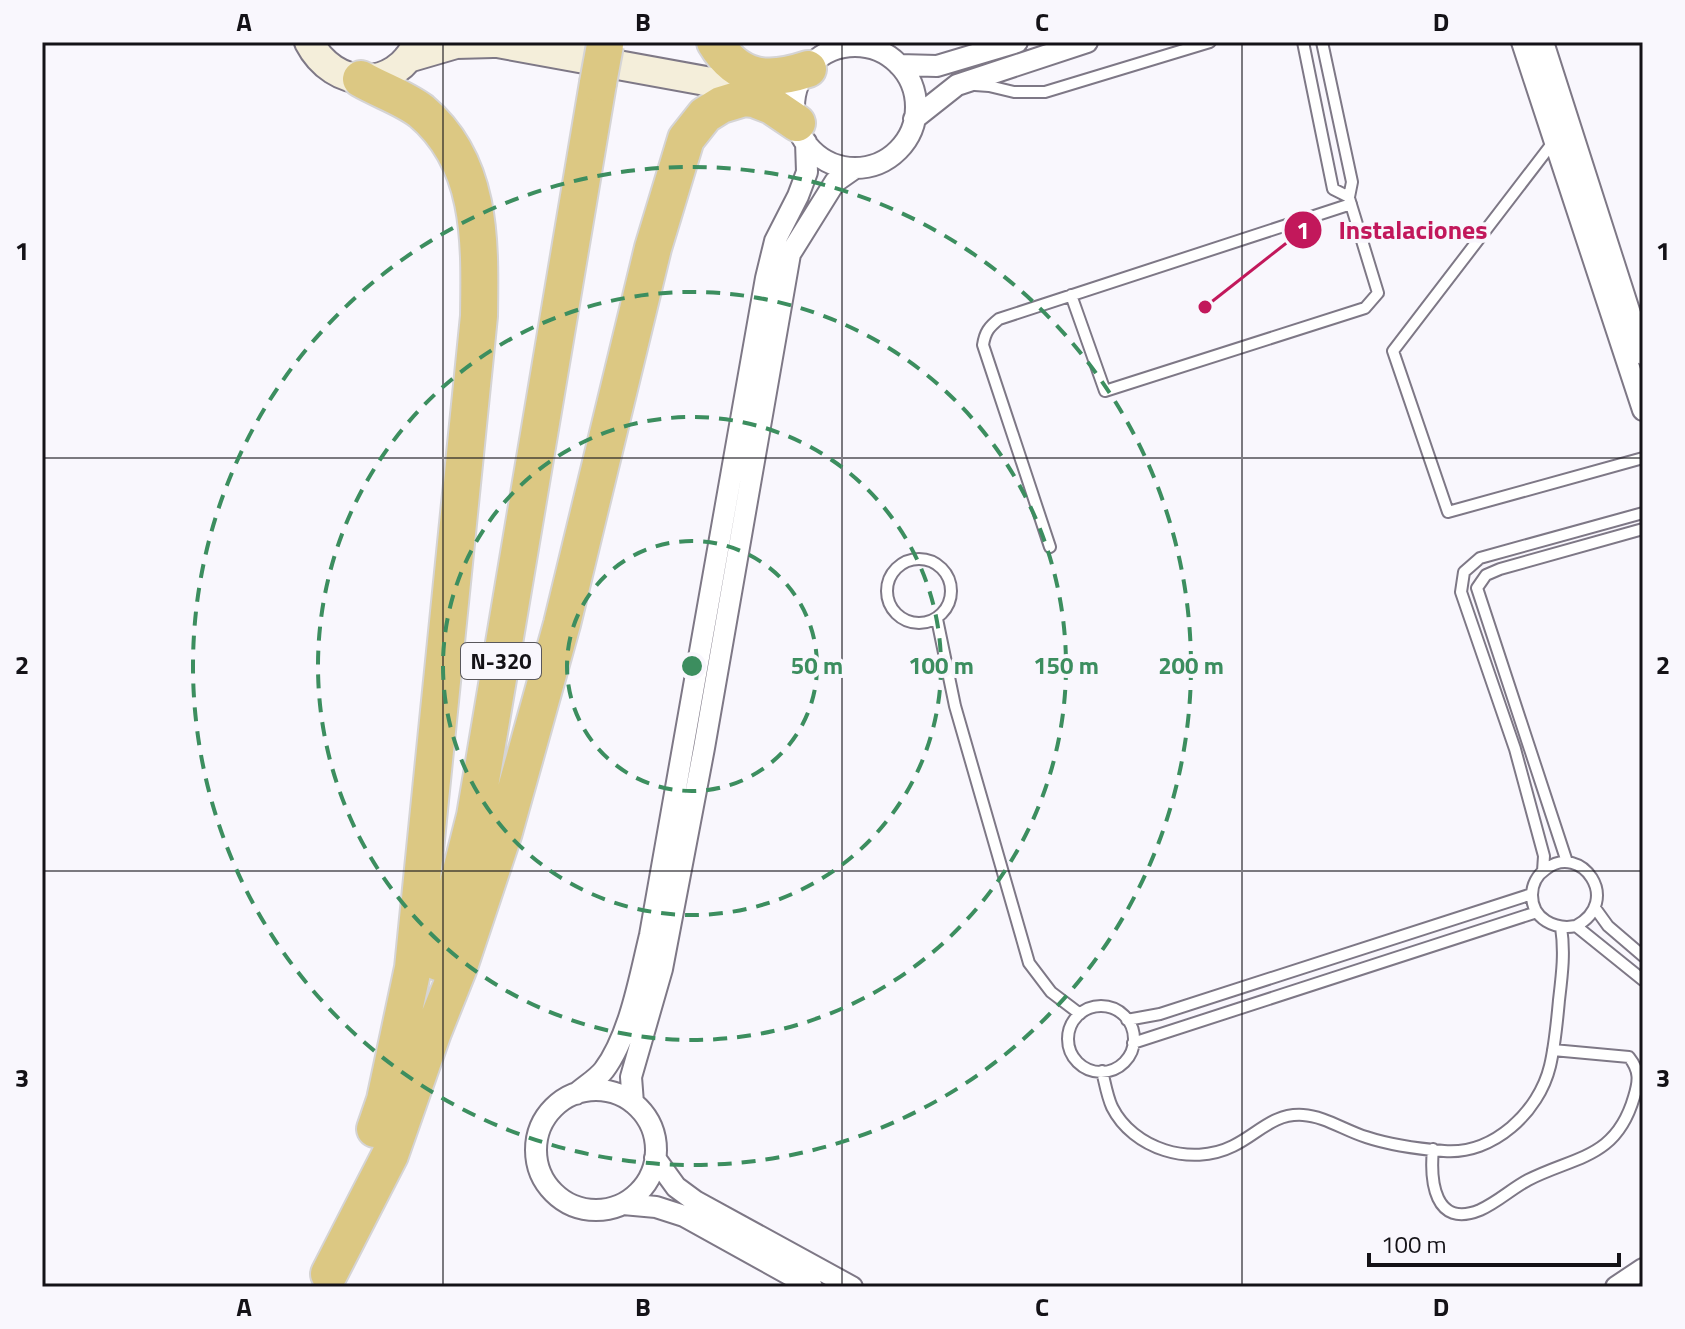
<svg xmlns="http://www.w3.org/2000/svg" width="1685" height="1329" font-family="'Titillium Web',sans-serif">
  <style>
    .lines { fill: none; stroke-linecap: round; stroke-linejoin: round }
    .lane-casing { stroke: #7e7886; stroke-width: 14 }
    .street-casing { stroke: #7e7886; stroke-width: 24 }
    .secondary-casing { stroke: #7e7886; stroke-width: 32 }
    .highway-casing { stroke: #d5d4d5; stroke-width: 40 }
    .lane { stroke: #fff; stroke-width: 10 }
    .street { stroke: #fff; stroke-width: 20 }
    .secondary { stroke: #f4eeda; stroke-width: 28 }
    .highway { stroke: #dcc883; stroke-width: 36 }
    .highway-bridge-casing { stroke: #d5d4d5; stroke-width: 40; stroke-linecap: butt }
    .highway-bridge { stroke: #dcc883; stroke-width: 36 }
    .grid { fill: none; stroke: #141217; stroke-width: 2; stroke-opacity: 0.55 }
    .ring { fill: none; stroke: #3c8e5f; stroke-width: 4; stroke-dasharray: 14 10 }
    .labels { text-anchor: middle; dominant-baseline: central; stroke-width: 8; stroke-linejoin: round; paint-order: stroke }
    .shield { fill: #f9f7fd; stroke: #59575c; stroke-width: 2 }
    .shield-label { font-size: 22px; font-weight: bold; fill: #141217 }
    .centre { fill: #3c8e5f; stroke: #f9f7fd; stroke-width: 4 }
    .ring-label { font-size: 24px; text-anchor: middle; font-weight: bold; fill: #3c8e5f; stroke: #f9f7fd; stroke-width: 8; stroke-linejoin: round; paint-order: stroke }
    .leader { fill: none; stroke: #c2185b; stroke-width: 3 }
    .callout-dot { fill: #c2185b; stroke: #f9f7fd; stroke-width: 3 }
    .mark-label { font-size: 24px; text-anchor: middle; font-weight: bold; fill: #fff }
    .callout-label { font-size: 26px; text-anchor: middle; font-weight: bold; fill: #c2185b; stroke: #f9f7fd; stroke-width: 8; stroke-linejoin: round; paint-order: stroke }
    .neatline { fill: none; stroke: #141217; stroke-width: 3 }
    .grid-label { font-size: 26px; text-anchor: middle; font-weight: bold; fill: #141217 }
  </style>
  <rect width="100%" height="100%" fill="#f9f7fd"/>
  <g class="lines">
    <g class="lane-casing">
      <path id="lane" d="M1303,42L1333,189L1349,197L1352,182L1322,42
        M975,85L989,86L1014,92H1045L1210,42
        M1554,141L1393,351L1448,512L1643,458
        M1071,295L1105,391L1365,308L1378,293L1349,198
        M1050,547L983,345C985,332 989,327 999,319L1351,204
        M887 591a32 32 0 1 1 64 0a32 32 0 1 1-64 0Z
        M937,619L955,706L1029,963L1051,992L1080,1014
        M1567,862L1477,588L1486,575L1500,569L1643,529
        M1543,871L1544,856L1515,749L1461,592L1464,572L1480,558L1643,513
        M1595,908L1608,926L1643,956
        M1576,926C1623,901 1581,842 1546,869C1537,875 1532,885 1532,895C1532,919 1555,930 1576,926L1643,980
        M1068 1039a33 33 0 1 1 66 0a33 33 0 1 1-66 0Z
        M1127,1020L1160,1014L1532,894
        M1133,1043L1537,912
        M1102,1071C1105,1083 1107,1096 1112,1107C1133,1149 1191,1167 1233,1146C1258,1134 1273,1113 1303,1115C1324,1116 1346,1131 1366,1137C1390,1145 1420,1149 1444,1151C1493,1155 1539,1112 1550,1066C1555,1045 1557,1022 1559,1000C1562,975 1565,952 1561,927
        M1433,1149C1430,1180 1434,1229 1480,1210C1498,1202 1511,1189 1528,1180C1575,1156 1616,1159 1634,1097C1639,1081 1640,1071 1629,1057L1553,1050"/>
    </g>
    <g class="street-casing">
      <path id="street" d="M1522,42L1643,410
        M1543,42L1643,354
        M794 107a61 61 0 1 1 122 0a61 61 0 1 1-122 0Z
        M899,65L937,66L1017,42
        M914,119L957,85L1087,42
        M536 1150a60 60 0 1 1 120 0a60 60 0 1 1-120 0Z
        M576,1094C585,1086 597,1079 604,1070C630,1035 640,976 650,935L766,278L775,241L798,196L807,172L806,142
        M633,1103L631,1077L662,969L704,748L790,254L835,182L855,168
        M655,1158L676,1187L695,1201L852,1287
        M623,1204L656,1207L684,1216L812,1287
        M1616,1287L1643,1269"/>
    </g>
    <g class="secondary-casing">
      <path id="secondary" d="M309,42C334,90 395,93 418,42
        M492,42L766,92
        M408,58L456,44L493,43"/>
    </g>
    <g class="highway-casing">
      <path id="highway" d="M715,42C738,81 769,82 808,69
        M361,79C380,90 404,98 421,111C483,163 480,243 479,316L413,968L385,1100L375,1129
        M438,962L475,816L598,83
        M329,1274L390,1155L433,1032L459,967L504,832L562,624L653,248L686,139L705,115L721,105L744,98L754,99L772,106L797,123"/>
    </g>
    <use href="#lane" class="lane"/>
    <use href="#street" class="street"/>
    <use href="#secondary" class="secondary"/>
    <use href="#highway" class="highway"/>
    <g class="highway-bridge-casing">
      <path id="highway-bridge" d="M598,83L605,45"/>
    </g>
    <use href="#highway-bridge" class="highway-bridge"/>
  </g>
  <path class="grid" d="M443,42V1287M842,42V1287M1242,42V1287M42,458H1643M42,871H1643"/>
  <g class="ring">
    <circle cx="692" cy="666" r="125"/>
    <circle cx="692" cy="666" r="249"/>
    <circle cx="692" cy="666" r="374"/>
    <circle cx="692" cy="666" r="499"/>
  </g>
  <g class="labels">
    <rect class="shield" x="461" y="643" width="80" height="36" rx="6"/>
    <g class="shield-label">
      <text x="501" y="661">N-320</text>
    </g>
  </g>
  <circle cx="692" cy="666" r="12" class="centre"/>
  <g class="ring-label">
    <text x="817" y="674">50 m</text>
    <text x="941" y="674">100 m</text>
    <text x="1066" y="674">150 m</text>
    <text x="1191" y="674">200 m</text>
  </g>
  <path class="leader" d="M1205 307L1303 230"/>
  <g class="callout-dot">
    <circle cx="1205" cy="307" r="8"/>
    <circle cx="1303" cy="230" r="20"/>
  </g>
  <g class="mark-label">
    <text x="1303" y="239">1</text>
  </g>
  <g class="callout-label">
    <text x="1413" y="239">Instalaciones</text>
  </g>
  <rect width="1685" height="1329" fill="none" stroke="#f9f7fd" stroke-width="88"/>
  <path d="M1369 1253v12h250v-12" fill="none" stroke="#141217" stroke-width="4"/>
  <text x="1381" y="1253" font-size="24" fill="#141217" stroke="#f9f7fd" stroke-width="6" paint-order="stroke">100 m</text>
  <rect x="44" y="44" width="1597" height="1241" class="neatline"/>
  <g class="grid-label">
    <text x="244" y="31">A</text>
    <text x="643" y="31">B</text>
    <text x="1042" y="31">C</text>
    <text x="1441" y="31">D</text>
    <text x="22" y="260">1</text>
    <text x="1663" y="260">1</text>
    <text x="22" y="674">2</text>
    <text x="1663" y="674">2</text>
    <text x="22" y="1087">3</text>
    <text x="1663" y="1087">3</text>
    <text x="244" y="1316">A</text>
    <text x="643" y="1316">B</text>
    <text x="1042" y="1316">C</text>
    <text x="1441" y="1316">D</text>
  </g>
</svg>
